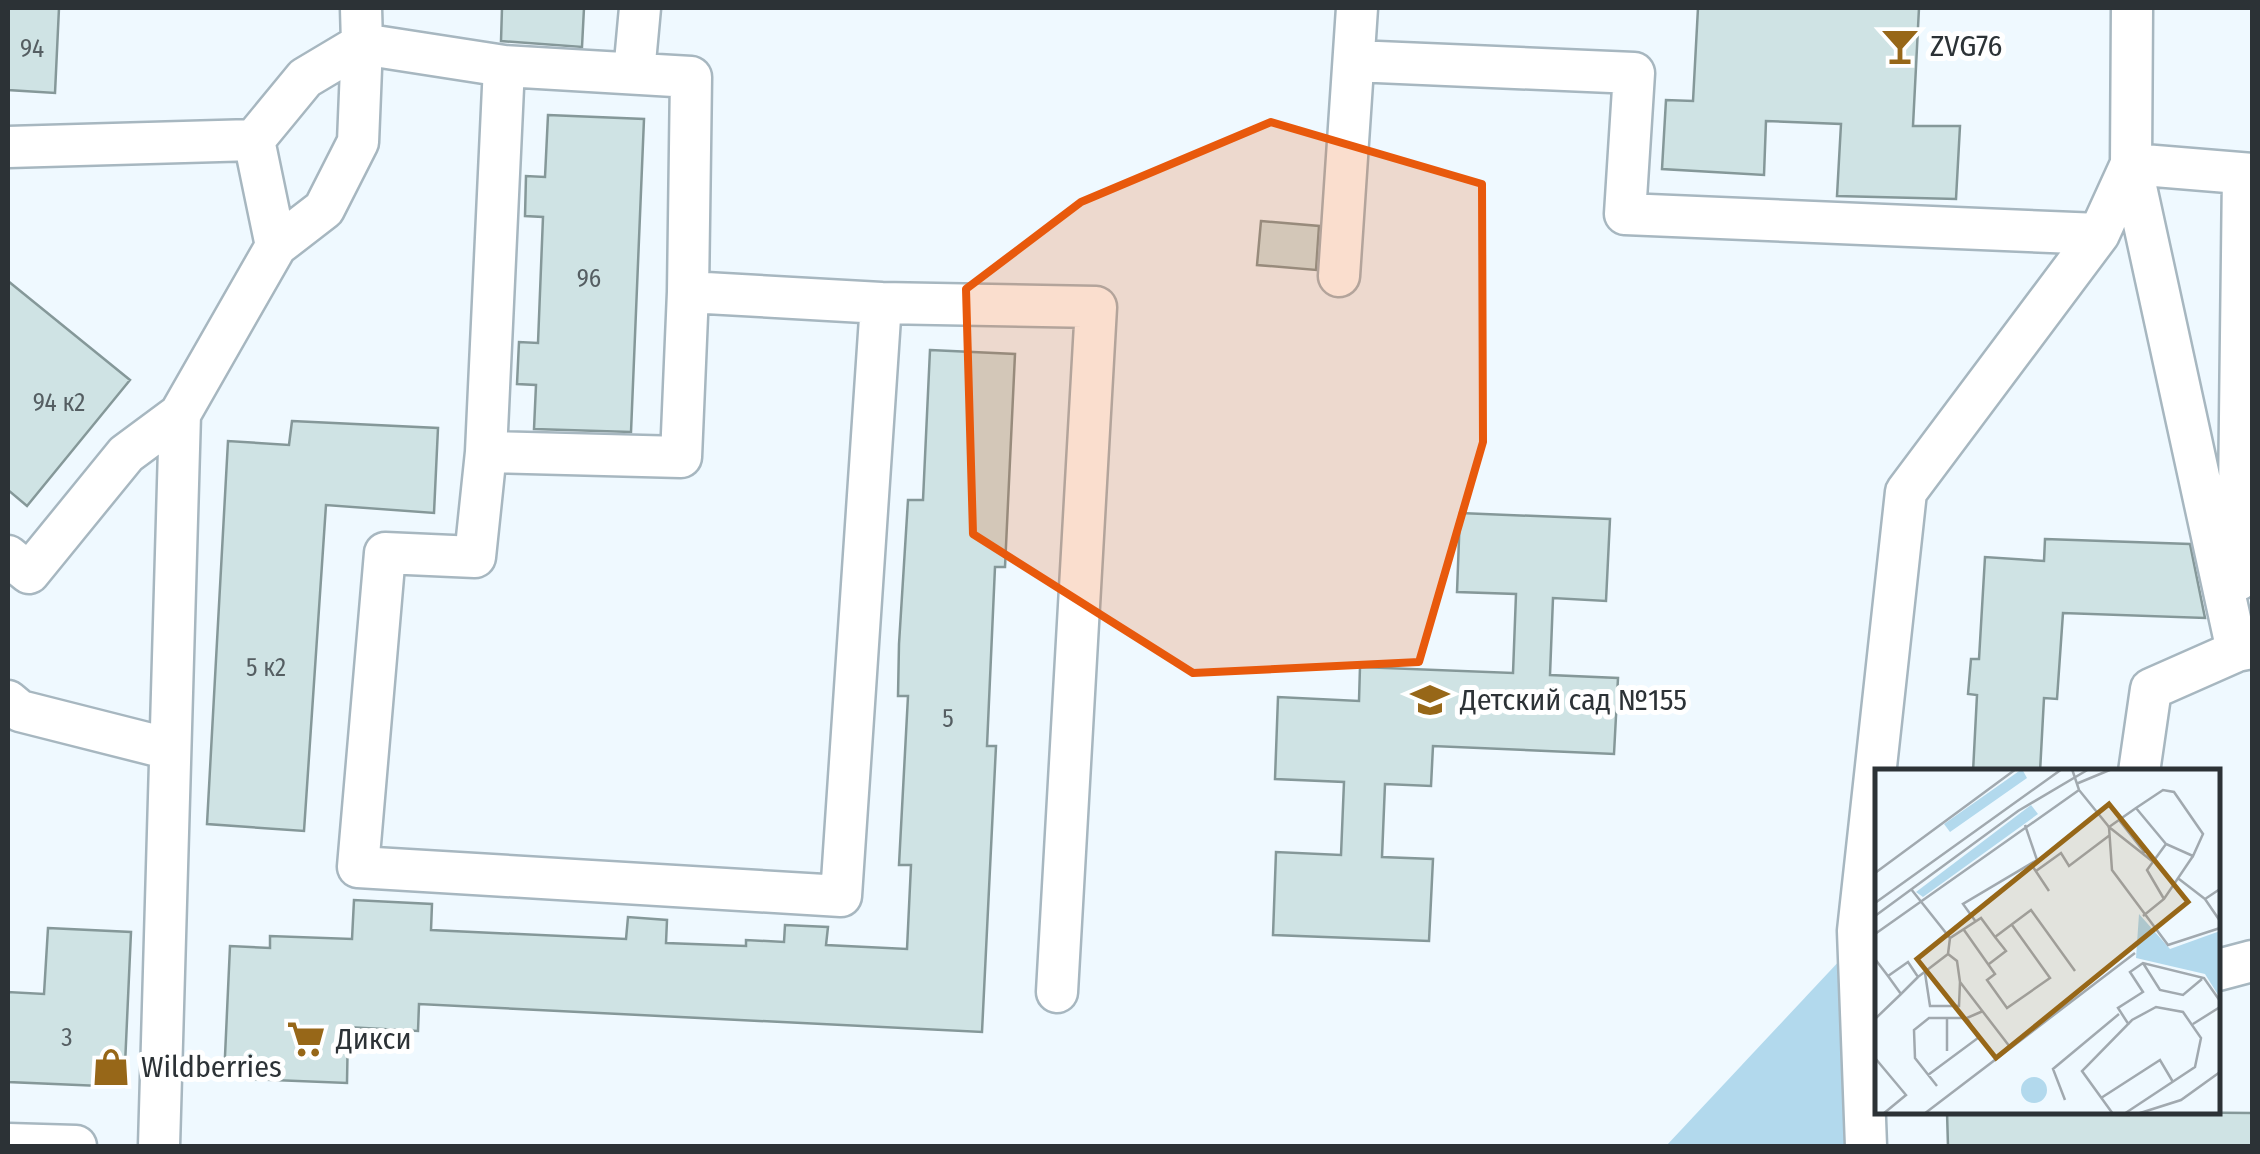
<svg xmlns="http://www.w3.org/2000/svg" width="2260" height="1154" font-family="'Fira Sans Condensed',sans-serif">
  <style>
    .green { fill: #b2d9ed }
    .building { fill: #cfe3e4; stroke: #859899; stroke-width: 2.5 }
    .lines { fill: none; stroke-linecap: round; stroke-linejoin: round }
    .minor-casing { stroke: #a7b7c0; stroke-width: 45 }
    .minor { stroke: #fff; stroke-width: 40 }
    .marked { fill: #e8590c; fill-opacity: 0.2; stroke: #e8590c; stroke-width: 8; stroke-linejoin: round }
    .labels { text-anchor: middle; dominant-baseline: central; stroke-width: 10; stroke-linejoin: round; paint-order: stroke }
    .number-label { font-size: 25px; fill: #555e62 }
    .poi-label { font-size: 30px; fill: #2c3236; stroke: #fff; text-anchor: start }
    .inset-road { fill: none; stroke: #a1a9af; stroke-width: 2.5 }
    .view { fill: #976718; fill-opacity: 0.15; stroke: #976718; stroke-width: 5 }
    .inset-edge { fill: none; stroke: #2c3236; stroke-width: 5 }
  </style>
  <rect width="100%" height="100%" fill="#eff9ff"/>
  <path class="green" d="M1843,957L1851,1146H1666Z"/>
  <path class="building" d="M8,8H59L55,93L8,90Z
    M502,8H584L582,47L501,41Z
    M1698,8H1919L1913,126H1960L1956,199L1837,196L1841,124L1766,121L1764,175L1662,169L1666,100L1693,101Z
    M548,115L644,119L631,432L534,429L536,385L517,384L519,342L538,343L543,217L525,216L526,176L545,177Z
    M1261,221L1319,226L1316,270L1257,265Z
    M8,281L130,380L27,506L8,490Z
    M930,350L1015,354L1005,567H995L987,746H996L982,1032L419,1004L418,1031L348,1027L347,1083L224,1078L230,946L270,948V936L352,939L354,900L432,904L431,930L626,939L628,917L667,920L666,943L746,946V940L784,942L785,925L828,927L826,945L907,949L911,865H899L908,696H898L899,644L908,500H923Z
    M292,421L438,428L434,513L326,505L304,831L207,824L228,441L289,445Z
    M1460,513L1610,519L1606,601L1553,598L1550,675L1618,678L1614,754L1433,746L1431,786L1385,784L1382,857L1433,859L1429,941L1273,935L1276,852L1341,855L1344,782L1275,779L1278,697L1359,701L1360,667L1513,673L1516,594L1457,592Z
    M2045,539L2190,544L2205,618L2063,613L2057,699L2044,698L2040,772H1973L1977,695L1968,694L1971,659H1979L1985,557L2044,561Z
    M48,928L131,932L124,1087L8,1082V992L44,994Z
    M1947,1112L2129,1115L2130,1112L2252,1113V1146H1948Z"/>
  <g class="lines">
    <g class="minor-casing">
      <path id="minor" d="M361,8L362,44L504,66L691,77L688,292L881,303L1096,307L1057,992
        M1354,61L1634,73L1625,214L2099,234
        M504,66L486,452L475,557L385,553L358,867L841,896L881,303
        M634,73L640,8
        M8,147L254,140L305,78L362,44
        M276,246L324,209L358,142L362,44
        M1339,276L1357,8
        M486,452L681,457L688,292
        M8,556L29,573L126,454L180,414
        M2238,580L2243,174
        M2237,651L2131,164L2252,174
        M8,701L20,711L170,749
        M2139,772L2151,689L2237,651L2252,648
        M2218,970L2252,961
        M8,1144L76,1146
        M159,1146L180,414L276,246L254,140
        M1866,1146L1858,931L1906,492L2099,234L2131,164L2132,8"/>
    </g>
    <use href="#minor" class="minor"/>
  </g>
  <path class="marked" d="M1271,122L1482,184L1483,442L1419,662L1193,673L973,534L966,289L1081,202Z"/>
  <defs>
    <g id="bar-bare" transform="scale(3)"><path d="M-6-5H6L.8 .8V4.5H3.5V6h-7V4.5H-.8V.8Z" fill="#976718" stroke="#fff" stroke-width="2.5" paint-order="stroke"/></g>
    <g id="school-bare" transform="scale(3)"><path d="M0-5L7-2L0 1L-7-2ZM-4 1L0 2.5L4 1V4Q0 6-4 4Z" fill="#976718" stroke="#fff" stroke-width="2.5" paint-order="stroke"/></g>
    <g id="supermarket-bare" transform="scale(3)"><path d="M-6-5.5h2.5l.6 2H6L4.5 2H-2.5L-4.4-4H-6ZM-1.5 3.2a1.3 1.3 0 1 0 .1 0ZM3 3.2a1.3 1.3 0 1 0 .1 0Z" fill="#976718" stroke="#fff" stroke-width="2.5" paint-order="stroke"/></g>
    <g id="shop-bare" transform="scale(3)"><path d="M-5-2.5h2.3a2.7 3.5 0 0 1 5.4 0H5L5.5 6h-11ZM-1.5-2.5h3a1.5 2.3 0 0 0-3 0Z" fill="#976718" stroke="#fff" stroke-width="2.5" paint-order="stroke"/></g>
  </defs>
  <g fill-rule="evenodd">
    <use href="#bar-bare" x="1900" y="46"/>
    <use href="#school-bare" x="1430" y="700"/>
    <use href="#supermarket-bare" x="306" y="1039"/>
    <use href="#shop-bare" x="111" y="1067"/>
  </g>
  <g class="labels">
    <g class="number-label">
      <text x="32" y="49">94</text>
      <text x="589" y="279">96</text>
      <text x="59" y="403">94 к2</text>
      <text x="266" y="668">5 к2</text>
      <text x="948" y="719">5</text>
      <text x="67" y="1038">3</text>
    </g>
    <g class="poi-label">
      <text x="1930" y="46">ZVG76</text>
      <text x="1460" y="700">Детский сад №155</text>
      <text x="336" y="1039">Дикси</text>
      <text x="141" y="1067">Wildberries</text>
    </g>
  </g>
  <g transform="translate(1875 769)">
    <rect width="345" height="345" fill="#eff9ff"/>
    <path d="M147,0L152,9L75,63L69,55ZM156,36L163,45L48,128L41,123ZM264,145L295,180L345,162V229L330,205L261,189ZM146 321a13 13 0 1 1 26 0a13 13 0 1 1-26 0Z" fill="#b2d9ed"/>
    <path class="inset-road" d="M197,0L204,21L234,58L237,101L293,176L345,159M201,15L237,0M261,39L291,75L318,87L328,65L299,23L288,21L261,39L234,58L277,92M244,51L270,84M156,95L174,122M161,102L186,84L194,97L235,66M0,104L141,0M304,110L330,130M36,120L75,169L106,149L120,168L156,141L200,202M345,120L330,130L345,152M289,130L272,101L291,75M0,134L187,0M0,147L143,42L214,0M268,147L289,130L318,87M101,153L88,135L162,91L150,56M89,161L120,205L112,211L132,239L175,209L137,156M0,165L204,21M73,185L82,192L85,213L135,278M0,190L13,207L33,193L43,208L73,185L75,169M268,194L285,221L308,226L327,210M114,195L131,182L120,168M50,204L55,237H84L85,213M13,207L26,225L43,208M72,249V282M0,250L26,225M318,255L345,238M254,256L243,239L268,223L255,203L268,194L329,209L345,232M0,289L31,326L8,345M53,306L103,269L92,249M62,317L40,289L39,261L54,249H92L108,242M226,329L285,291L298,313M190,331L178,300L244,245M49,345L260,184M238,345L207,302L257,251L281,238L308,243L326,269L320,298L249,345M262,345L306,331L345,303"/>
    <path class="view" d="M234,35L313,133L121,289L42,190Z"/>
    <rect width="345" height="345" class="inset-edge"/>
  </g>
  <rect width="2260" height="1154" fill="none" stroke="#2c3236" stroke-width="20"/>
</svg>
